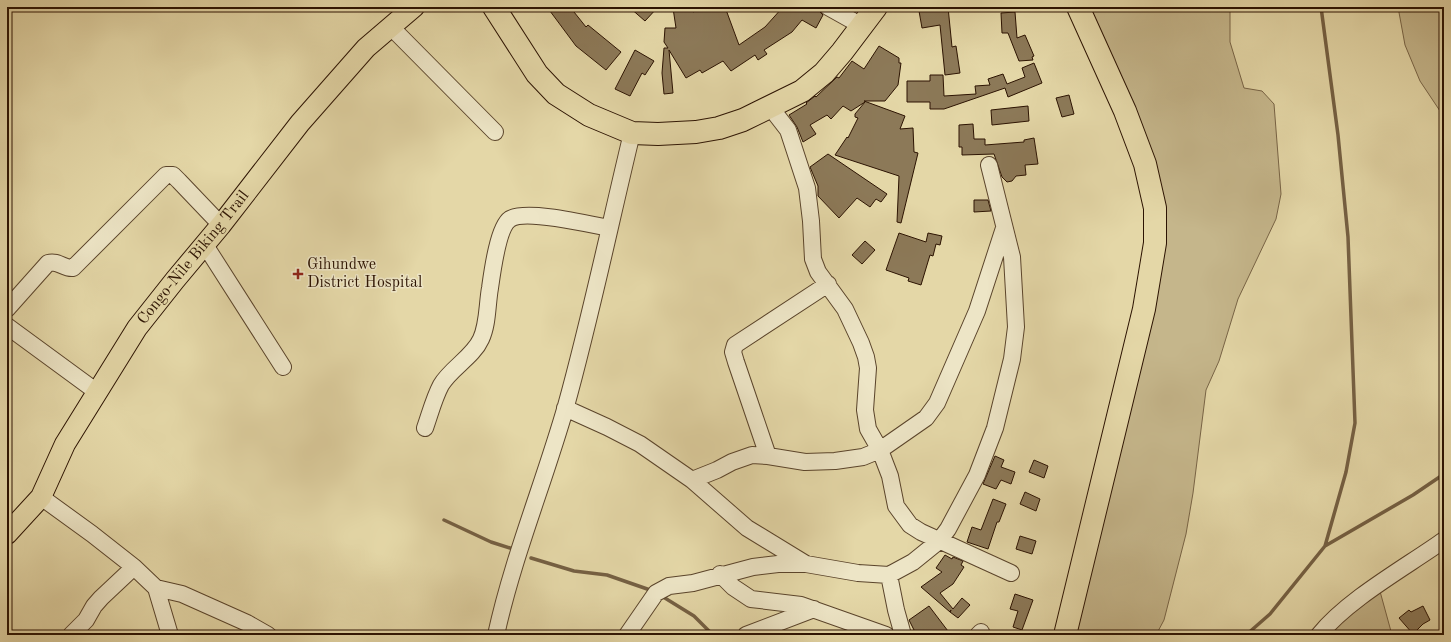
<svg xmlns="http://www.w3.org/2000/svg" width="1451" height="642" font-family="'Old Standard TT',serif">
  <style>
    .green { fill: #c5b68b; stroke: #786446 }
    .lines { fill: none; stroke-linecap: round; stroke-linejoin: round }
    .stream { stroke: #756043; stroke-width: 3.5 }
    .building { fill: #8c7958; stroke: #2c1302 }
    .minor-casing { stroke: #5a442b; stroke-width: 18 }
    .major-casing { stroke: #2c1302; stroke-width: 22 }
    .highway-casing { stroke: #2c1302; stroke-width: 24 }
    .minor { stroke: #ede5c6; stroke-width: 16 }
    .major { stroke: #e4d7a7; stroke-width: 20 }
    .highway { stroke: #e4d7a7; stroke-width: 22 }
    .poi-dot { fill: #8f2418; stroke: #ede5c6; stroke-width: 1.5 }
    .labels { text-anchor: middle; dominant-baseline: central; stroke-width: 3; stroke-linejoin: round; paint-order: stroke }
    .street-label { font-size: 16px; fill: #2c1302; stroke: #ede5c6 }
    .poi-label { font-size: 16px; fill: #2c1302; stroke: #ede5c6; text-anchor: start }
  </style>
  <rect width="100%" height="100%" fill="#e4d7a7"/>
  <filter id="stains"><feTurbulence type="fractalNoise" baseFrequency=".005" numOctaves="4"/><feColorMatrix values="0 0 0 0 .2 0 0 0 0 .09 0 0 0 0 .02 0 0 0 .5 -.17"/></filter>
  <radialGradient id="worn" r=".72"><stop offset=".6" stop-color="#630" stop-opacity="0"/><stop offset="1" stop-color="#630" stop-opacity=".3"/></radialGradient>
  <path class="green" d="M1078,7H1230V42L1244,88L1262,91L1274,104L1281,194L1276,219L1238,299L1219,361L1206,390L1193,493L1186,534L1164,620L1156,635H1065L1155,208Z
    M1398,7H1444V117L1420,81L1405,45Z
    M1378,584L1392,635H1319Z"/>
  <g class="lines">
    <path class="stream" d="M444,520L491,542L510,548
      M1325,546L1413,495L1444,474
      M531,558L574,571L607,575L653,591
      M660,595L694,616L713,635
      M1246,635L1270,614L1325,546L1346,472L1355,423L1348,237L1338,135L1321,7"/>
  </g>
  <path class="building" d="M547,7H570L586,27L588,25L621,52L606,70L576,46Z
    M629,7H658L645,21Z
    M683,7H692L693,12L704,7H725L739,45L765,27L783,7H815L823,15L816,28L802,20L792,32L764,50L767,54L758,60L755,55L731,71L723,61L702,73L700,70L686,78L669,50L673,93L664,94L662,73L664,48H668L664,42L665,28H676L673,8Z
    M941,7H948L952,47L956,46L960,73L945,75L940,25L922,28L919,11Z
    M1015,12L1017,38L1025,35L1034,56L1032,57L1033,60L1019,61L1008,33H1002L1001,13Z
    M879,46L899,58V63H901L898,85L885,101H864L905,116L900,129L913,128L914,152L918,153L901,223L897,222L899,176L835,155L847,137L848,138L858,118L855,117V114L865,102L851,111L843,106L831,119L827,115L810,125L816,134L803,142L797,127L789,115L807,104L806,103L815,96L816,97L837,77L839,78L852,61L864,69Z
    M635,50L654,61L645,75L642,73L630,96L615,89Z
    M1034,63L1042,83L1008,97L1005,88L944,109H930V102H907V81H930V75H943L944,96L976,94L975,86L990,85L988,79L1003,74L1007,84L1025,77L1022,68Z
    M1069,95L1074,114L1062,117L1056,98Z
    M1028,106L1029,121L992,125L991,110Z
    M973,124L974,139H985V145L1024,142V140L1034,138L1038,164L1025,165L1026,175L1016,176L1012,181L1007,182L1002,177L994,154L962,155V147H959V125Z
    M828,154L887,194L881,202L876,199L870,207L857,198L839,218L818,196V186L810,167Z
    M974,200H988L991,211L974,212Z
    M899,233L926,242L928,233L942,236L940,245L936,244L933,256L930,255L921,285L908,281L909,278L886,270Z
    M865,241L875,250L862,264L852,255Z
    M995,456L1004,460L1001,467L1015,472L1011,484L1001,480L996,489L983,484Z
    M1034,460L1048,466L1044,478L1029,472Z
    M1025,492L1040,499L1036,511L1020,504Z
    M993,499L1006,504L999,522H997L988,549L967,542L972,527L981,530Z
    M1020,536L1036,541L1032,554L1016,549Z
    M945,555L952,559L953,557L963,561L961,565L964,567L953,584L940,593L953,609L962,598L970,605L958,618L950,612L951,610L950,612L921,587L942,572L936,568Z
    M1015,594L1033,600L1022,630L1013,627L1018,611L1010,609Z
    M929,606L951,635H920L914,630L909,620Z
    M1423,606L1430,620L1423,624L1413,634L1399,618L1409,610L1411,612Z"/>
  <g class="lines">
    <g class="minor-casing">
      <path id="minor" d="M828,7L862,26
        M390,26L495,132
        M771,108L788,130L807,188L811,221L813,259L818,272L845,309L861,343L866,357L868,368L865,410L868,429L880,450L890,476L896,506L910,525L921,532L1011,573
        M205,245L283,367
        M7,309L48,263C58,260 64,269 73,268L166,175H173L179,181L221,225
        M7,326L97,392
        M565,408L607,427L640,444L692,480L747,528L806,564
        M425,428C430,414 434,398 441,385C451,368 473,357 481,339C488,324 487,305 490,288C492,274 498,227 510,219C526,209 588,224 609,228
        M768,456L736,362L733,352L735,345L828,284
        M692,480L717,470L732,462L752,455L768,456L805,462L835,461L863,457L880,450L926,418L937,403L977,311L1004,228
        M41,497L92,534L134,567L156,588L182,594L247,623L268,635
        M720,574L733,587L751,599L801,605L886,635
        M889,575L896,610L903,635
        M156,588L170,635
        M71,635L86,620L94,606L101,598L134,567
        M496,635C513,557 544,483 566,406C591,316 610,224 632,133
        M627,635L656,593L669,586L693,583L753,567L778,564H806L858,573L889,575L913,562L939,541L948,529L977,475L995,428L1012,359L1016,327L1012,257L989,165
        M746,635L814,609
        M978,635L981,632
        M1319,635C1348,599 1406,567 1444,540"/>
    </g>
    <g class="major-casing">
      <g id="major">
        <path id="s1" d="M7,534L41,497L65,444L137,328L175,280L221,225L300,123L366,48L414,7"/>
      </g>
    </g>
    <g class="highway-casing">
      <path id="highway" d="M494,7L537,74L556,94L589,115L632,133L658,134L696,132L719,128L743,120L802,91L824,73L842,52L876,7
        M1065,635L1144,309L1155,243V208L1145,164L1125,111L1078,7"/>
    </g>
    <use href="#minor" class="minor"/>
    <use href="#major" class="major"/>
    <use href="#highway" class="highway"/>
  </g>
  <path class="poi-dot" d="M296 268h4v4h4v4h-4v4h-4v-4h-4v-4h4z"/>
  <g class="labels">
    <g class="street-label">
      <text stroke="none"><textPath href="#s1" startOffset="335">Congo-Nile Biking Trail</textPath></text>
    </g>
    <g class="poi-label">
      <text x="307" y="265">Gihundwe<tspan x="307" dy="18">District Hospital</tspan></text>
    </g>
  </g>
  <rect width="1451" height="642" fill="none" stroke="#e4d7a7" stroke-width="24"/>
  <rect x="8" y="8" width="1435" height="626" fill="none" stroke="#2c1302" stroke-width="2"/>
  <rect x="12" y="12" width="1427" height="618" fill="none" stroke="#2c1302"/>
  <rect width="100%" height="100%" filter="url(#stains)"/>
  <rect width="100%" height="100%" fill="url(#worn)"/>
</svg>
